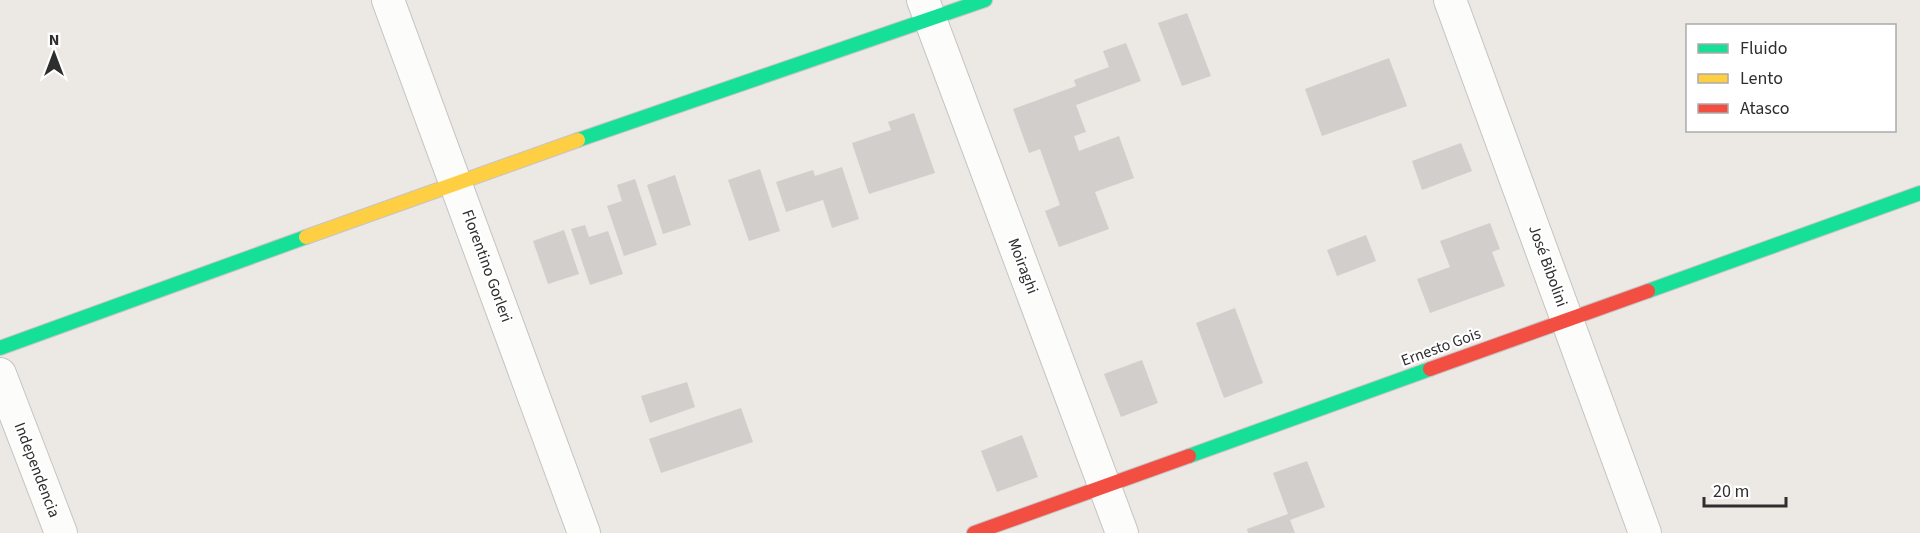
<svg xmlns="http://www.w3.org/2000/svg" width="1920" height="533" font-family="'Source Sans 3',sans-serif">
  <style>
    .building { fill: #d1cecb }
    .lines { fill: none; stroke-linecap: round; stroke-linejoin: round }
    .street-casing { stroke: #c5c4c5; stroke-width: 34 }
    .fast-casing { stroke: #c5c4c5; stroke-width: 16 }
    .slow-casing { stroke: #c5c4c5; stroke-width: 16 }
    .jam-casing { stroke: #c5c4c5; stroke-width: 16 }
    .street { stroke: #fcfcfb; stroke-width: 32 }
    .fast { stroke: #16e098; stroke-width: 14 }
    .slow { stroke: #ffcf43; stroke-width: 14 }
    .jam { stroke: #f24e42; stroke-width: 14 }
    .labels { text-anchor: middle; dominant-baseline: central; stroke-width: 4.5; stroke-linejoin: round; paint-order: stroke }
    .street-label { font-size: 16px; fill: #2e2e2e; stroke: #fff }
  </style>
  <rect width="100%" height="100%" fill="#ece8e4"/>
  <path class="building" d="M1187,13L1211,76L1182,86L1158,23Z
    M1126,43L1141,81L1076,105L1086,132L1074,136L1079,151L1119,136L1134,178L1095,192L1109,229L1059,247L1045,211L1060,205L1040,149L1029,153L1013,109L1076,86L1074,80L1109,67L1103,51Z
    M1389,58L1407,106L1322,136L1305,89Z
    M914,113L935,173L869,194L852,143L891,130L888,122Z
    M1461,143L1472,171L1422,190L1412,161Z
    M842,167L859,219L832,228L823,200L786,212L776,182L813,170L815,176Z
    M760,169L780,231L749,241L728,180Z
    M675,175L691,225L663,234L647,185Z
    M635,179L657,245L624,256L607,206L622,201L617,185Z
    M1490,223L1500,249L1492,252L1505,286L1430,313L1417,279L1450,267L1440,241Z
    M585,225L589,237L608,231L623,274L590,285L571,229Z
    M564,230L579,274L548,284L533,241Z
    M1366,235L1376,261L1337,276L1327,250Z
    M1235,308L1263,383L1224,398L1196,323Z
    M1142,360L1158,403L1121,417L1104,374Z
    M687,382L695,407L650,423L641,396Z
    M741,408L753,442L661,473L649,439Z
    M1022,435L1038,477L997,492L981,451Z
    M1307,461L1325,507L1290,520L1295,533H1248L1247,529L1288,514L1273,473Z"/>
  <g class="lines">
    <g class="street-casing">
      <path id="street" d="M388,0L584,533
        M923,0L1122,533
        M1450,0L1645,533
        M0,374L61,533"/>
    </g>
    <g class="fast-casing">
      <path id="fast" d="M578,140L985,0
        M1648,291L1920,193
        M0,348L306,237
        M1189,456L1430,369"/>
    </g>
    <g class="slow-casing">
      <path id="slow" d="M306,237L578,140"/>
    </g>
    <g class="jam-casing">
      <path id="jam" d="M1430,369L1648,291
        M974,533L1189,456"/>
    </g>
    <use href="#street" class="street"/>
    <use href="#fast" class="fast"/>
    <use href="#slow" class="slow"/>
    <use href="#jam" class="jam"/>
  </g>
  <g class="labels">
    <g class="street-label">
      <text transform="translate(487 266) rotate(70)">Florentino Gorleri</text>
      <text transform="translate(1023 266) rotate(69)">Moiraghi</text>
      <text transform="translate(1548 266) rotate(70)">José Bibolini</text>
      <text transform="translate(1441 347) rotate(-20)">Ernesto Gois</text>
      <text transform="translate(37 470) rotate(69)">Independencia</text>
    </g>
  </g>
  <rect x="1686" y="24" width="210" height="108" fill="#ffffff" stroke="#ababab" stroke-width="1.5"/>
  <rect x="1698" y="44" width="30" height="9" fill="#16e098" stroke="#ababab" stroke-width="1.5"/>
  <text x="1740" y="54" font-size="18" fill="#2e2e2e">Fluido</text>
  <rect x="1698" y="74" width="30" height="9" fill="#ffcf43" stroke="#ababab" stroke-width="1.5"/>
  <text x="1740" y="84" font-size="18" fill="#2e2e2e">Lento</text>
  <rect x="1698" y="104" width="30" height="9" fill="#f24e42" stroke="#ababab" stroke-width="1.5"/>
  <text x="1740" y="114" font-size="18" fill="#2e2e2e">Atasco</text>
  <g transform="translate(54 54)" stroke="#ffffff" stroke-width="4.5" paint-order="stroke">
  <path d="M0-4.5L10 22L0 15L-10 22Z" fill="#2e2e2e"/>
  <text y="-9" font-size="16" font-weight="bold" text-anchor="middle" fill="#2e2e2e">N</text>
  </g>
  <path d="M1704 497v9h82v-9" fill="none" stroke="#2e2e2e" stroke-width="3"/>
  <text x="1713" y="497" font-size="18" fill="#2e2e2e" stroke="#ffffff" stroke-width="4.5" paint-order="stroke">20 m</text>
</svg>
